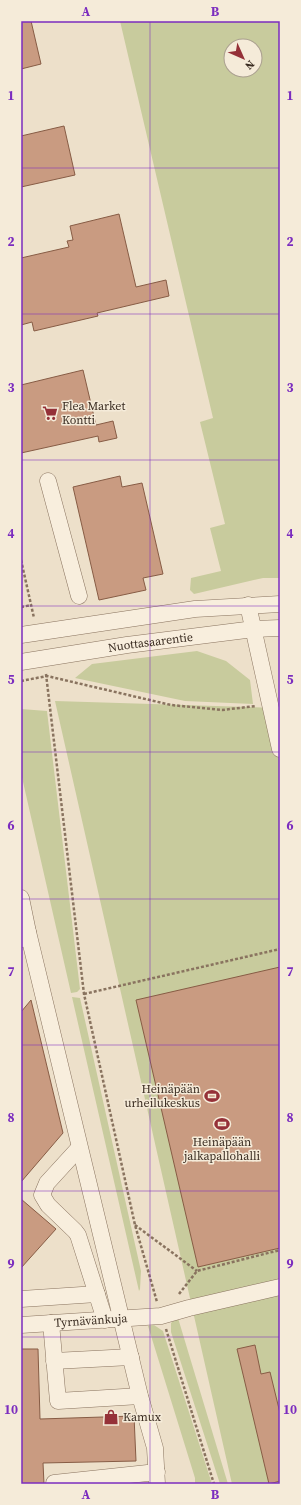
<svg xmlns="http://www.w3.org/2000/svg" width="301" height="1505" font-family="'Source Serif 4',serif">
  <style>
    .green { fill: #c8cb9d; fill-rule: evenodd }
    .building { fill: #c99b81; stroke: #875c45 }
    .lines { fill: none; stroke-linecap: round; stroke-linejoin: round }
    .minor-casing { stroke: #89735f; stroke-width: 17 }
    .path { stroke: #89735f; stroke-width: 2.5; stroke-dasharray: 3 2; stroke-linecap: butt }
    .minor { stroke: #f8eedd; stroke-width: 16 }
    .grid { fill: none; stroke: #7b2cbf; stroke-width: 1; stroke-opacity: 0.55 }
    .labels { text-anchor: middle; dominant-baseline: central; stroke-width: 3; stroke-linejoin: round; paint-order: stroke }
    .poi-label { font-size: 12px; fill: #3a2c21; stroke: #f5ebd9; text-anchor: start }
    .street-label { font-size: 12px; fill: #3a2c21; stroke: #f5ebd9 }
    .neatline { fill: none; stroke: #7b2cbf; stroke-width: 1.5 }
    .grid-label { font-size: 13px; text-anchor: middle; font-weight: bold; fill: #7b2cbf }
  </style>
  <rect width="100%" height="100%" fill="#ede0ca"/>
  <path class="green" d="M120,21H280V578H263L194,594L190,590L191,578L221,571L210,528L225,524L200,422L213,418ZM231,46H255V70H231Z
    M197,651L226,661L250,680L253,704L185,701L75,678L92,664Z
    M55,701L280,708V1484H232Z
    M21,709L47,711L80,989L77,992L71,993L21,773Z
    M72,997L80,998L141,1271L140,1289L139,1291Z
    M178,1318L228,1484H220L171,1332V1323L174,1320Z
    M154,1325L163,1331L212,1484H195V1478L148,1326Z"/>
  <path class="building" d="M21,21H31L41,64L21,69Z
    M64,126L75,175L21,187V136Z
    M119,214L136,287L166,280L169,296L97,313L98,316L34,331L32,322L21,325V258L69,247L67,241L73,240L70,226Z
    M83,370L96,425L113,421L117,438L99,442L98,436L21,453V385Z
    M120,476L122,487L142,483L163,574L143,578L146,590L99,600L73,487Z
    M280,967V1248L198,1267L136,1000Z
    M31,1000L63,1133L21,1182V1012Z
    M21,1199L56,1229L21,1268Z
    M255,1345L261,1374L270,1372L280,1413V1481L269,1484L237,1349Z
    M21,1349H38L40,1419L134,1416L136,1461L43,1463L44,1484H21Z"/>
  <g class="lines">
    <g class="minor-casing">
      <g id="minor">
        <path d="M48,481L79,596"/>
        <path d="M248,605L280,749"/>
        <path d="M21,635L195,609L280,604"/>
        <path id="s1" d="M21,662L127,645L254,629L280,628"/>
        <path d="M21,898L28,932L22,939"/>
        <path d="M28,932L140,1396L155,1448L157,1484"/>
        <path d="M79,1148L47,1183L42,1195L48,1205L75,1231L78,1235L105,1320"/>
        <path d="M21,1299L97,1294"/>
        <path d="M51,1323L58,1401L140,1396"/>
        <path id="s2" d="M21,1325L161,1316L189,1308L280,1287"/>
        <path d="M54,1361L131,1357"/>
        <path d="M54,1484V1483L157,1472"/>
      </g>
    </g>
    <path class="path" d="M21,560L34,618
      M21,607L32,605
      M46,674L84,994L135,1225L157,1302
      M21,681L47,676L171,705L222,710L256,706
      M84,994L280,949
      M135,1225L197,1271
      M179,1294L197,1271L280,1250
      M166,1329L214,1484"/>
    <use href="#minor" class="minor"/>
  </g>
  <path class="grid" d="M150,21V1484M21,168H280M21,314H280M21,460H280M21,606H280M21,752H280M21,899H280M21,1045H280M21,1191H280M21,1337H280"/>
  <defs>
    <g id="supermarket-bare" transform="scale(1.2)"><path d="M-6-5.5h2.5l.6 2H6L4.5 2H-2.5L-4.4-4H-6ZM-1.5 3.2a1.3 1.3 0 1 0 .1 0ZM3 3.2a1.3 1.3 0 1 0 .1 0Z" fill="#953138" stroke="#f5ebd9" stroke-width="2.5" paint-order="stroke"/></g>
    <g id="stadium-bare" transform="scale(1.2)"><path d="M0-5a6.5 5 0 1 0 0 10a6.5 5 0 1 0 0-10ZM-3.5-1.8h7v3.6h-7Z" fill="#953138" stroke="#f5ebd9" stroke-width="2.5" paint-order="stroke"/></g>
    <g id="shop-bare" transform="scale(1.2)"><path d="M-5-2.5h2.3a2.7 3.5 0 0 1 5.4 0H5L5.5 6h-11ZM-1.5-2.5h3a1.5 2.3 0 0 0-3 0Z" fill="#953138" stroke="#f5ebd9" stroke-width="2.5" paint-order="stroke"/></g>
  </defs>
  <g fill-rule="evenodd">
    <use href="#supermarket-bare" x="50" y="413"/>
    <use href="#stadium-bare" x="212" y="1096"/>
    <use href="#stadium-bare" x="222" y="1124"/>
    <use href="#shop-bare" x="111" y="1417"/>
  </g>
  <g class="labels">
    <g class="poi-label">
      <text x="62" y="406">Flea Market<tspan x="62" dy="14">Kontti</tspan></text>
      <text x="200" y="1089" text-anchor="end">Heinäpään<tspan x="200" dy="14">urheilukeskus</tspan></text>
      <text x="222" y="1142" text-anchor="middle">Heinäpään<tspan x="222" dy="14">jalkapallohalli</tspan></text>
      <text x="123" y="1417">Kamux</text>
    </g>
    <g class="street-label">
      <text stroke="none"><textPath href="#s1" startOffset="131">Nuottasaarentie</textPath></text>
      <text stroke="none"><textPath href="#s2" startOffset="70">Tyrnävänkuja</textPath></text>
    </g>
  </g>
  <rect width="301" height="1505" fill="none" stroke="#f5ebd9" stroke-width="44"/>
  <g transform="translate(243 58) rotate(135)"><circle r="19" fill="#f5ebd9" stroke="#aa9f8f"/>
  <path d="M0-3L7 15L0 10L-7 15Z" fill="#953138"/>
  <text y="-6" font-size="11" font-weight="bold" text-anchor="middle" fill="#3a2c21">N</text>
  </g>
  <rect x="22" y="22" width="257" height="1461" class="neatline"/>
  <g class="grid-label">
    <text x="86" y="16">A</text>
    <text x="215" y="16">B</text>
    <text x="11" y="100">1</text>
    <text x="290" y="100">1</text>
    <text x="11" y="246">2</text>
    <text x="290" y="246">2</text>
    <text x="11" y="392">3</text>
    <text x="290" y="392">3</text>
    <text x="11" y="538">4</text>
    <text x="290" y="538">4</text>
    <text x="11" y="684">5</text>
    <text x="290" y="684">5</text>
    <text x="11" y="830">6</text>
    <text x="290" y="830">6</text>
    <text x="11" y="976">7</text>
    <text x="290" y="976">7</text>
    <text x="11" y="1122">8</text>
    <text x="290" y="1122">8</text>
    <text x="11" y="1268">9</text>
    <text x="290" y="1268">9</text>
    <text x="11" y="1414">10</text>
    <text x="290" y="1414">10</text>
    <text x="86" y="1499">A</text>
    <text x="215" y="1499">B</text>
  </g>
</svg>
